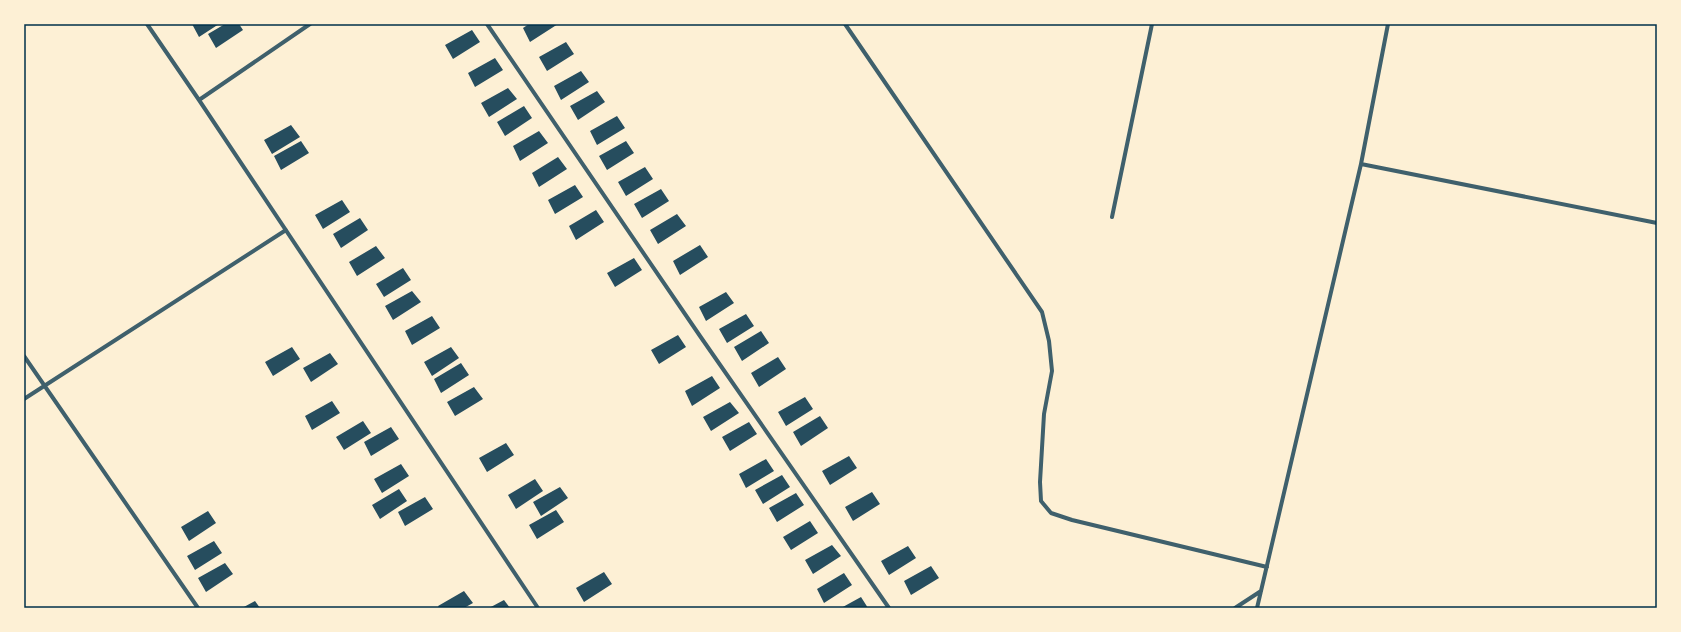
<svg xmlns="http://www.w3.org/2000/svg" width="1681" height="632" font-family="Bitter,serif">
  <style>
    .building { fill: #264d5e }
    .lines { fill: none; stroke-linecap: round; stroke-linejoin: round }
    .minor { stroke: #3f606c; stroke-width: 4 }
    .neatline { fill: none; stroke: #003049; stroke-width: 1.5 }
  </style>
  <rect width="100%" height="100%" fill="#fdf0d5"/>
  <path class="building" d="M192,24H219L199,37Z
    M225,24H239L243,30L216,48L208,34Z
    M529,24H558L530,42L523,28Z
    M472,30L480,42L453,59L445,45Z
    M566,42L574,54L547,71L539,57Z
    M495,58L503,70L475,87L468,73Z
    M581,71L589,82L561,100L554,86Z
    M508,88L517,99L489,117L481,103Z
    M597,91L605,102L578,120L570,106Z
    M524,106L532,118L505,136L497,122Z
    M617,116L625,128L597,145L590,131Z
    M291,125L300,137L272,154L264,140Z
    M539,131L548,143L520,161L513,146Z
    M301,141L309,153L281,170L274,156Z
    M626,141L634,153L607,170L599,156Z
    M558,157L567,169L539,187L532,173Z
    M645,167L653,179L626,196L618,182Z
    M575,185L583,197L555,214L548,200Z
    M661,189L669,201L642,218L634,204Z
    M342,200L350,212L323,229L315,215Z
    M596,210L604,222L576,240L569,226Z
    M677,214L686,226L658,244L650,230Z
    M360,218L368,230L341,248L333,234Z
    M700,245L708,257L680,275L673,261Z
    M376,246L385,258L357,276L349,262Z
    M634,258L642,270L615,287L607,273Z
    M403,268L411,280L384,297L376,284Z
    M412,291L421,302L393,320L385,306Z
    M726,292L734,303L706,321L699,307Z
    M746,314L754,326L727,343L719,329Z
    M432,316L440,328L412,345L405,331Z
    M761,331L769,343L742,361L734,347Z
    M678,335L686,347L659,364L651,350Z
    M292,347L300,359L273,376L265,362Z
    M451,347L459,358L432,376L424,362Z
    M330,353L338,364L311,382L303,368Z
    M778,357L786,369L759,387L751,373Z
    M461,363L469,375L441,393L434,379Z
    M712,376L720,388L692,406L685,391Z
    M474,387L483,399L455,416L447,402Z
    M805,397L813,409L786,426L778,412Z
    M332,401L340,413L312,430L305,416Z
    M730,402L739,413L711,431L703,417Z
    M820,416L828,428L801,446L793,432Z
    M363,421L371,433L344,450L336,437Z
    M749,422L757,434L730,451L722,437Z
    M391,427L399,439L371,456L364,442Z
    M506,443L514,455L487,472L479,458Z
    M849,456L857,468L830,485L822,471Z
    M766,459L774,471L746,488L739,474Z
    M401,464L409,476L382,493L374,479Z
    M782,475L790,487L763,504L755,490Z
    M535,479L543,491L516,509L508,495Z
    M560,487L568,498L541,516L533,502Z
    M399,489L407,501L380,519L372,505Z
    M872,492L880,504L853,521L845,507Z
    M796,493L804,505L777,522L769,508Z
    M425,497L433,509L405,526L398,512Z
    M556,510L564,522L537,539L529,525Z
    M208,511L216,523L189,541L181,527Z
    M810,521L818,533L791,550L783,537Z
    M214,541L222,553L195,570L187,556Z
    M832,545L841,556L813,574L805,560Z
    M908,546L916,558L889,575L881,561Z
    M225,563L233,574L206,592L198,578Z
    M931,566L939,578L911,595L904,581Z
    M604,572L612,584L584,602L576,588Z
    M844,573L852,585L824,603L817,589Z
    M464,591L473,603L464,608H439L438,606Z
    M861,597L868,608H841Z
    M504,600L510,608H489Z
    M255,601L260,608H242Z"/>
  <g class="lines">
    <path class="minor" d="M147,24L199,100L538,608
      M487,24L700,336L889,608
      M845,24L1042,312L1049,341L1052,371L1044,414L1040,482L1041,501L1051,513L1072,520L1267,567
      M199,100L310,24
      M1361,164L1657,223
      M1112,217L1152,24
      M24,356L198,608
      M24,399L286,230
      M1235,608L1261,591
      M1257,608L1361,164L1388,24"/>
  </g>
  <rect width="1681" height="632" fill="none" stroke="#fdf0d5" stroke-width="50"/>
  <rect x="25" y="25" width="1631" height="582" class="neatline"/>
</svg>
